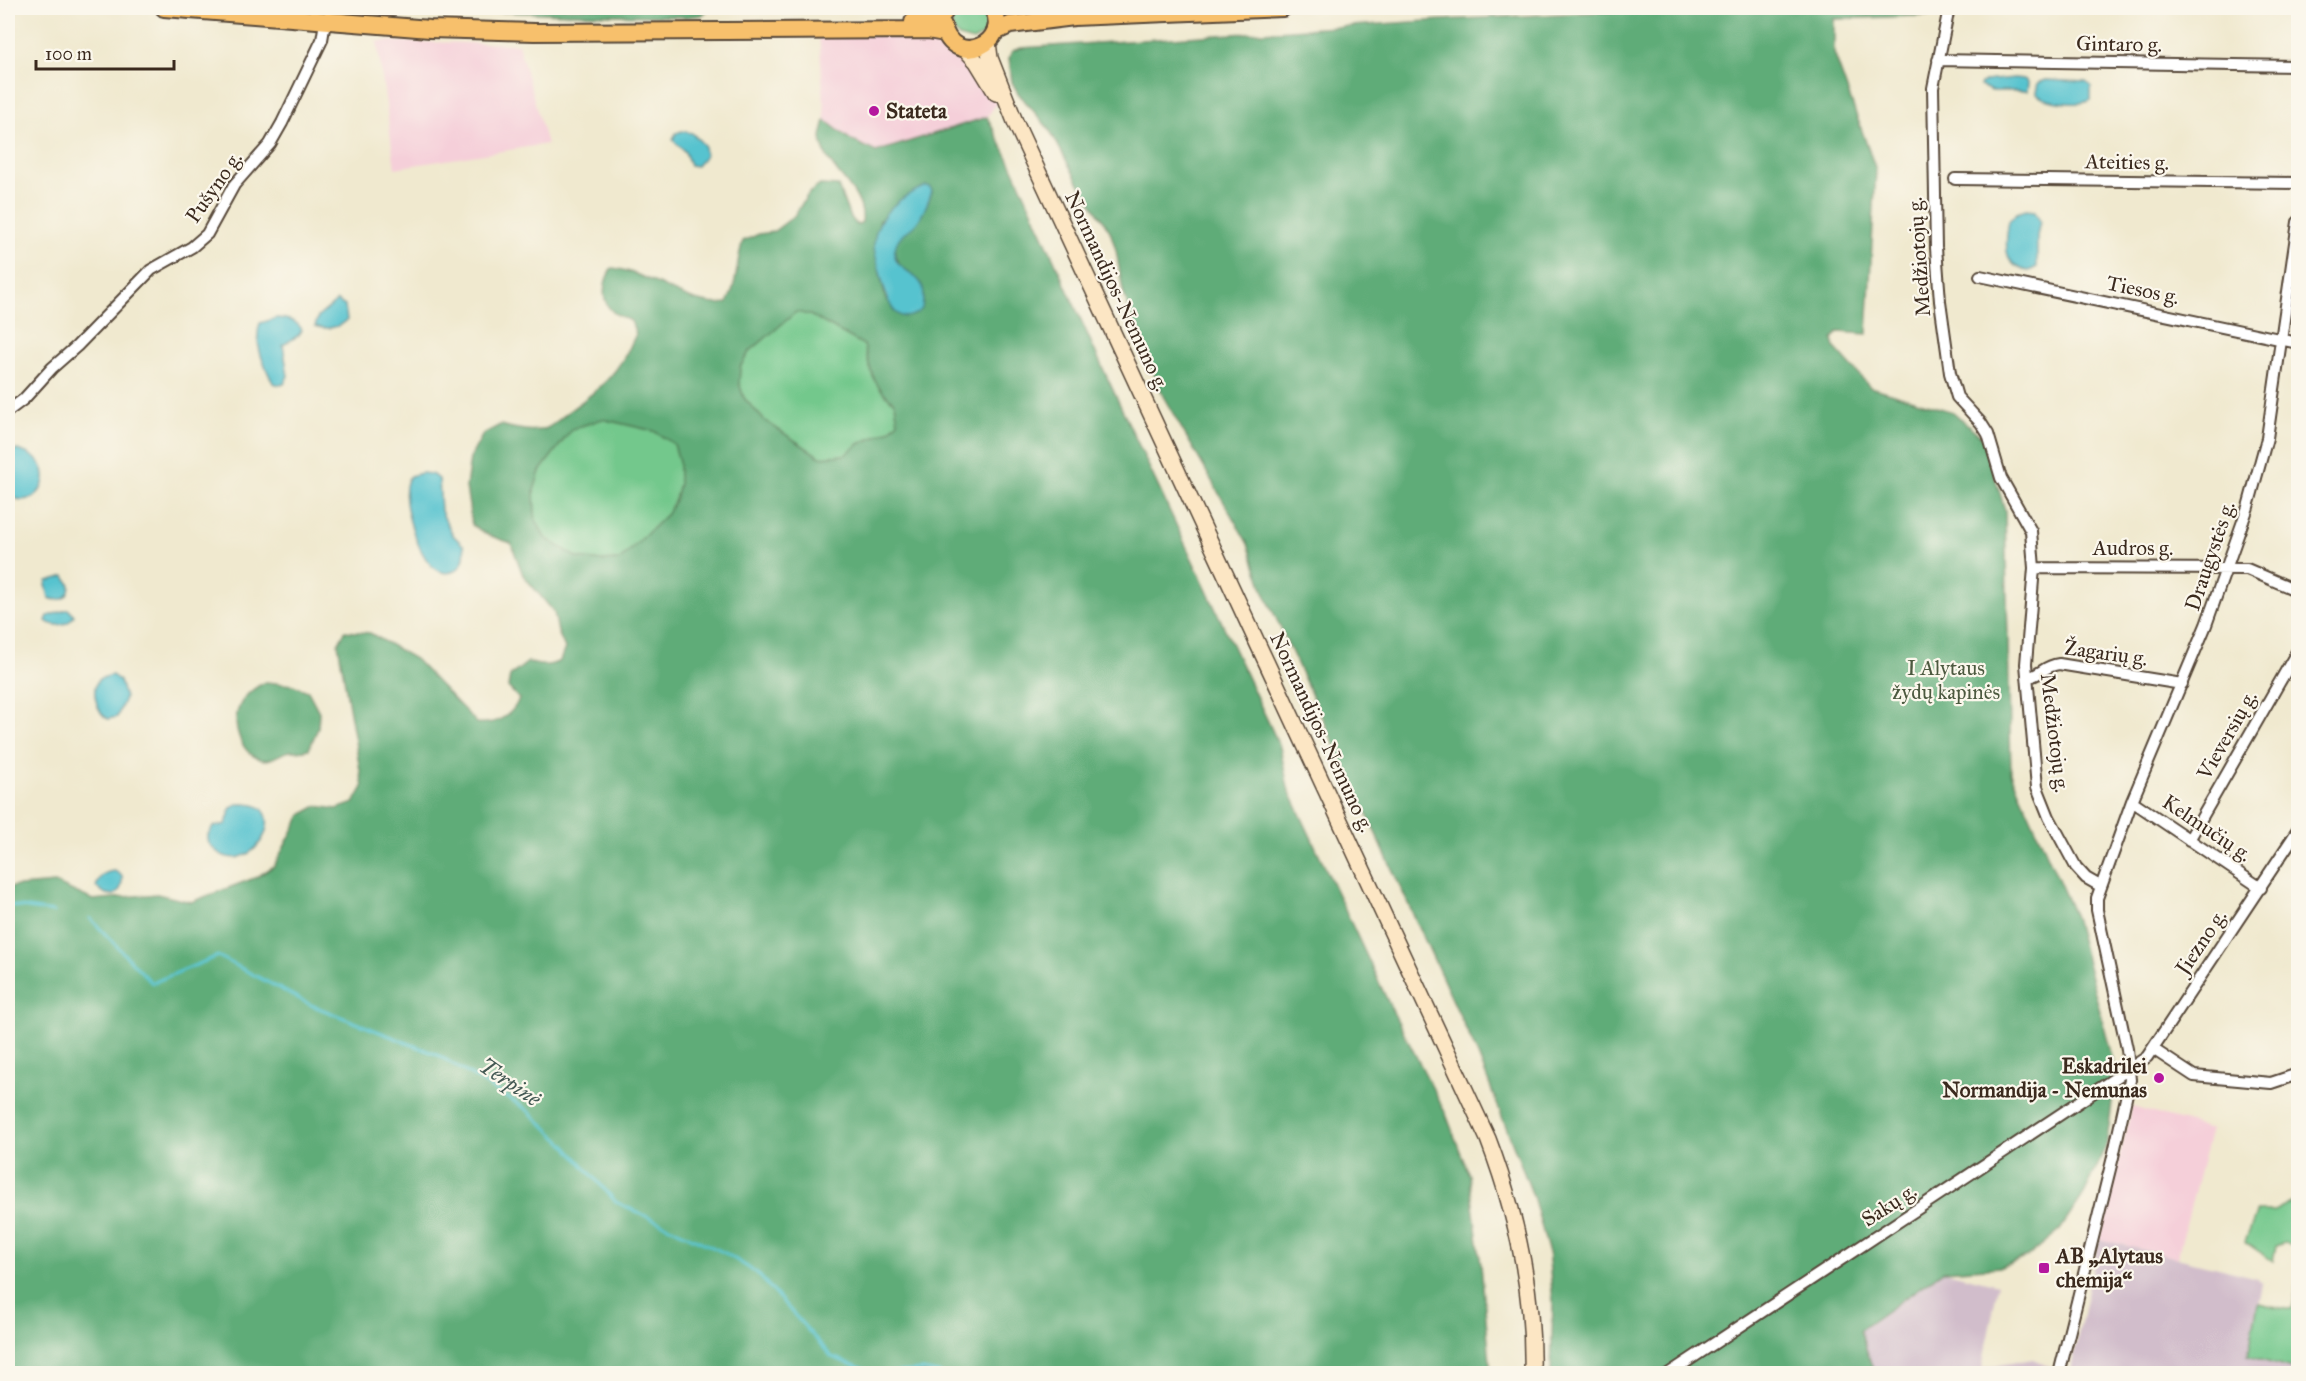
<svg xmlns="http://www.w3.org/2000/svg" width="2306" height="1381" font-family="'IM FELL Great Primer',serif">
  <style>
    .built { fill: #f5cfd9 }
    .industrial { fill: #d1bdcb }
    .green { fill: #73c88c; stroke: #577955; stroke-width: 1.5 }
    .forest { fill: #5eac78; stroke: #4c6b4b; stroke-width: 1.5; fill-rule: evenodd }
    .water { fill: #56c3cf; stroke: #487676; stroke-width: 1.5 }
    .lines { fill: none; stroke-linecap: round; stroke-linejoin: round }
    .stream { stroke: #56c3cf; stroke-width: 3 }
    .street-casing { stroke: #564739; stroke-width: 14 }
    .secondary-casing { stroke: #564739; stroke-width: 18 }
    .primary-casing { stroke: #564739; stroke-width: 20 }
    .street { stroke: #fff; stroke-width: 10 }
    .secondary { stroke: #fce6c4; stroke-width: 15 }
    .primary { stroke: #f7c06c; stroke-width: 16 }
    .poi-dot { fill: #b5179e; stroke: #fbf7ec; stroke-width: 2 }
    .labels { text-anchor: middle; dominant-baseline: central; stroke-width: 4.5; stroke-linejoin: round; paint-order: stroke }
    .street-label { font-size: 21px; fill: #3b2a1e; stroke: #fbf7ec }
    .poi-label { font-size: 21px; font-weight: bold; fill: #3b2a1e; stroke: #fbf7ec; text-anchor: start }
    .park-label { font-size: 21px; fill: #4c593f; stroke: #fbf7ec }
    .water-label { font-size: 22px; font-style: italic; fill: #435853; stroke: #fbf7ec }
  </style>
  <rect width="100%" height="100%" fill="#fbf7ec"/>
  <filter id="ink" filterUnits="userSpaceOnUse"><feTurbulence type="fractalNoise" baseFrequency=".0167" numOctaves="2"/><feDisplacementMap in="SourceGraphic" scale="12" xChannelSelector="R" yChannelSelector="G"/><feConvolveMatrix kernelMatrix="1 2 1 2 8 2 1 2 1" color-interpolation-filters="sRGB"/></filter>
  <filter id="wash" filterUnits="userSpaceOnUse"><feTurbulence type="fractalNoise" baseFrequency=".008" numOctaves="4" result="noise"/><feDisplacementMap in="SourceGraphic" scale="24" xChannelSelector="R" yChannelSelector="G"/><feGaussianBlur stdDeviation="1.35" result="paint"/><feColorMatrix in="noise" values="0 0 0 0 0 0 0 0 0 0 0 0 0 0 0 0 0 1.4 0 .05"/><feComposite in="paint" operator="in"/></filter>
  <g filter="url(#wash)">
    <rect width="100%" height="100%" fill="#f0e9cf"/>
    <path class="built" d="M819,34H933L973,63L997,103L987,117L876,152L851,140L825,120Z
      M377,41L518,44L547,144L395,168Z
      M2132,1107L2211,1129L2177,1258L2099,1239Z"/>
    <path class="industrial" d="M2099,1239L2258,1278L2262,1284L2248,1356L2298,1371V1374H2070Z
      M1943,1271L1998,1285L1982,1368L2033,1359L2051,1367L2049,1374L1874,1373L1860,1330Z"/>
    <path class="green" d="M958,8H982L989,24L986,33L973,41L959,37C949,28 949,17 958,8Z
      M796,312L810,315L864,345C872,374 871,383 895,403L898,422L890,430L859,444L845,455L820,457L765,421L744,398L739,383L740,367L749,352Z
      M602,419L654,431L674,444L679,461V484L675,500L667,514L620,560L601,561L578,558L545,538L535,518L534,490L540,471L572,429Z
      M2295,1200L2298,1203V1247L2284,1243L2276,1246L2273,1261L2245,1242L2257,1211H2274Z
      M2298,1280V1371L2248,1356L2258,1303L2292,1310Z"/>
    <path class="forest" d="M453,8H710L702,15L685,17L460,11Z
      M1681,8H1940V15L1834,19V53L1876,170L1867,334L1838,332L1833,340L1835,348L1870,387L1953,412L1983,438L2005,510L2011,773L2075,917L2116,1072L2106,1148L2084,1194L2060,1230L2027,1257L2001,1267L1943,1271L1860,1330L1874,1373H1551L1553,1302L1548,1250L1533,1196L1478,1055L1264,592L1248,544L1163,396L1133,321L1123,291L1116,250L1110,231L1081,187L1049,129L1018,93L1012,82L1009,58L1012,51L1021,48L1442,20Z
      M987,117L1011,164L1099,360L1280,747L1288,788L1391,1008L1446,1114L1469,1175L1481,1265L1491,1373L8,1374V887L55,883L93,900L157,894L191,902L257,877L274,866L301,815L317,806L337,809L354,803L363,787L338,644L345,631L370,633L415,659L477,723C496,725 512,716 519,699L508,687L510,676L528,662C540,666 548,667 560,661L565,648L558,632L554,612L523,575L511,543L488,535L472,525L466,487L470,458L483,434L500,425C514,428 533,434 547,428C555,424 562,417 569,411C603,387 619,373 636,334L631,321C625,318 618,316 613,312C600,301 603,281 612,268C651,272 686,309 727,303C739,281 735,264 743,241L759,234L773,232L794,216L809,193L820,185L838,186L849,215L857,225L862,222C866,189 824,171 821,138C821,133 824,126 825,120L851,140L876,152ZM929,187L932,191C928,202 924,212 918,221C913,228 905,230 900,236C889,249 896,266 909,272L886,300L874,246L880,220ZM796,312L810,315L864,345C872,374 871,383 895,403L898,422L890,430L859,444L845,455L820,457L765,421L744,398L739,383L740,367L749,352ZM602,419L654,431L674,444L679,461V484L675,500L667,514L620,560L601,561L578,558L545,538L535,518L534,490L540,471L572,429Z
      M266,682L293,685L308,691L319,712L318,728L309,749C302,751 298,751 291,751C280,752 272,763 260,759C241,753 231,725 239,707C244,696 255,687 266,682Z"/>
    <path class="water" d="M2014,78L2024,79L2028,82L2027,91H1992L1980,86L1981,83L1985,81Z
      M2046,80L2086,82L2091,86V100C2080,106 2044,103 2036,93L2038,83Z
      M682,131L692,133L704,145L705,156L697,166L690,165L685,152L673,140L676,133Z
      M926,186L930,187L932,191C928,202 923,217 915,225C908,232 899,234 896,245C889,268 910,268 920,282C926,289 923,300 922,309C893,334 885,293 880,272C878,264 874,254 874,245C875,215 900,196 926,186Z
      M2026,210L2035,211L2040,221L2037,236V267L2029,271C2002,267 2005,243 2009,221L2017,213Z
      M337,301L345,306L347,320C340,328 324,330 315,326L318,317Z
      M277,318C286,318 298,321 302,330L299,335L283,345L288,376L284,384L280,385L273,383C264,365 253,343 260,323Z
      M12,449C64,457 44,510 14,498L8,490V451Z
      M422,473L431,474L439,479L441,511L452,534L464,546C468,569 448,582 431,565C416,550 397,494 410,476Z
      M65,576L70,585C70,597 61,603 49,598L46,585L47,581Z
      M68,609L74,615C70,625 54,628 46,621L48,616Z
      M112,675L120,681L125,698L117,717L108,719C97,713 90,689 99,679Z
      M238,804C245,804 254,803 261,808C282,825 247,876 216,851C210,846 207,842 208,835L213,827L226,824L231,808Z
      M115,871L122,876C122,885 122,890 114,895L106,894L96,887C100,876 103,872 115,871Z"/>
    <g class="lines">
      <path class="stream" d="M8,905L54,912
        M90,918L152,983L218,956L311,1005L438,1055L526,1109L564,1144L616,1202L725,1253L757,1273L832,1357L877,1374
        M877,1374L923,1370L942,1374"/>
    </g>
  </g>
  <g filter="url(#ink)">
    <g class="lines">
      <g class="street-casing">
        <path id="street" d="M1949,8L1933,88L1936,248L1940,301L1950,373L1957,397L1981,423L1988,434L2001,478L2031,531L2034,568L2026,664L2037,787L2049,817L2076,867L2086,878L2100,886
          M1938,60L2298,66
          M1955,179L2298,183
          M1980,276L2298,343
          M8,411L24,399L52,368L77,346L151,270L192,247L207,234L234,185L270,144L282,123L322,40L325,22
          M2034,568L2247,569L2298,591
          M2028,677C2040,676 2043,666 2059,664L2182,684
          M2132,801L2261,888
          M2189,840L2298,650
          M2153,1049L2194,1076L2271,1083L2298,1074
          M1668,1374L2147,1057L2298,830
          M2059,1374L2113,1157L2130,1080L2127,1049L2097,910V898L2132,801L2206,625L2248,507L2267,438L2298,222"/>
      </g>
      <g class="secondary-casing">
        <path id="secondary" d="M988,42L990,58L1016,124L1488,1139C1517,1215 1534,1292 1532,1374
          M965,49L977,62L996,93"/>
      </g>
      <g class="primary-casing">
        <path id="primary" d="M164,8L430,29L534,32L928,30L945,33
          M913,22C925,21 933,21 944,13
          M943,25C953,71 1014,42 992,8
          M995,32L1010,25L1074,17L1283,8"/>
      </g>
      <use href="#street" class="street"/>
      <use href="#secondary" class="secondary"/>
      <use href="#primary" class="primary"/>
    </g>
  </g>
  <g class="poi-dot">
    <circle cx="874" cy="111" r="6"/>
    <circle cx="2159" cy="1078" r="6"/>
    <rect x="2038" y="1262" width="12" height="12" rx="3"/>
  </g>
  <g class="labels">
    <g class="street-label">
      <text transform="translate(2119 44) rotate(1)">Gintaro g.</text>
      <text transform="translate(2127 162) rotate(1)">Ateities g.</text>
      <text transform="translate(214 187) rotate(-55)">Pušyno g.</text>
      <text transform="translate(1919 257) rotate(-94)">Medžiotojų g.</text>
      <text transform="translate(2143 290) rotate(12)">Tiesos g.</text>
      <text transform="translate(1117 291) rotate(65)">Normandijos-Nemuno g.</text>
      <text x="2133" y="548">Audros g.</text>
      <text transform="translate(2210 556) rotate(-71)">Draugystės g.</text>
      <text transform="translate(2106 653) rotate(8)">Žagarių g.</text>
      <text transform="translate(1322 732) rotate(65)">Normandijos-Nemuno g.</text>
      <text transform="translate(2055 733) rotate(83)">Medžiotojų g.</text>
      <text transform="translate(2227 735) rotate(-60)">Vieversių g.</text>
      <text transform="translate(2207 828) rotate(34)">Kelmučių g.</text>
      <text transform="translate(2201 942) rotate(-56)">Jiezno g.</text>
      <text transform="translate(1889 1205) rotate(-33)">Sakų g.</text>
    </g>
    <g class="poi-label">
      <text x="886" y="111">Stateta</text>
      <text x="2147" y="1066" text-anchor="end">Eskadrilei<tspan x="2147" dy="24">Normandija - Nemunas</tspan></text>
      <text x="2056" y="1256">AB „Alytaus<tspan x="2056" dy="24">chemija“</tspan></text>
    </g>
    <g class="park-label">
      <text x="1946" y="668">I Alytaus<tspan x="1946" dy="24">žydų kapinės</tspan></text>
    </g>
    <g class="water-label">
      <text transform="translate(510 1082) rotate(34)">Terpinė</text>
    </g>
  </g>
  <rect width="2306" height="1381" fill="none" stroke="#fbf7ec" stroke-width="30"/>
  <path d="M36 60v9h138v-9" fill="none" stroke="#3b2a1e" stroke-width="3"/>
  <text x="45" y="60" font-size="18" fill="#3b2a1e" stroke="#fbf7ec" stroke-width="4.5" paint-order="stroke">100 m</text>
</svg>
